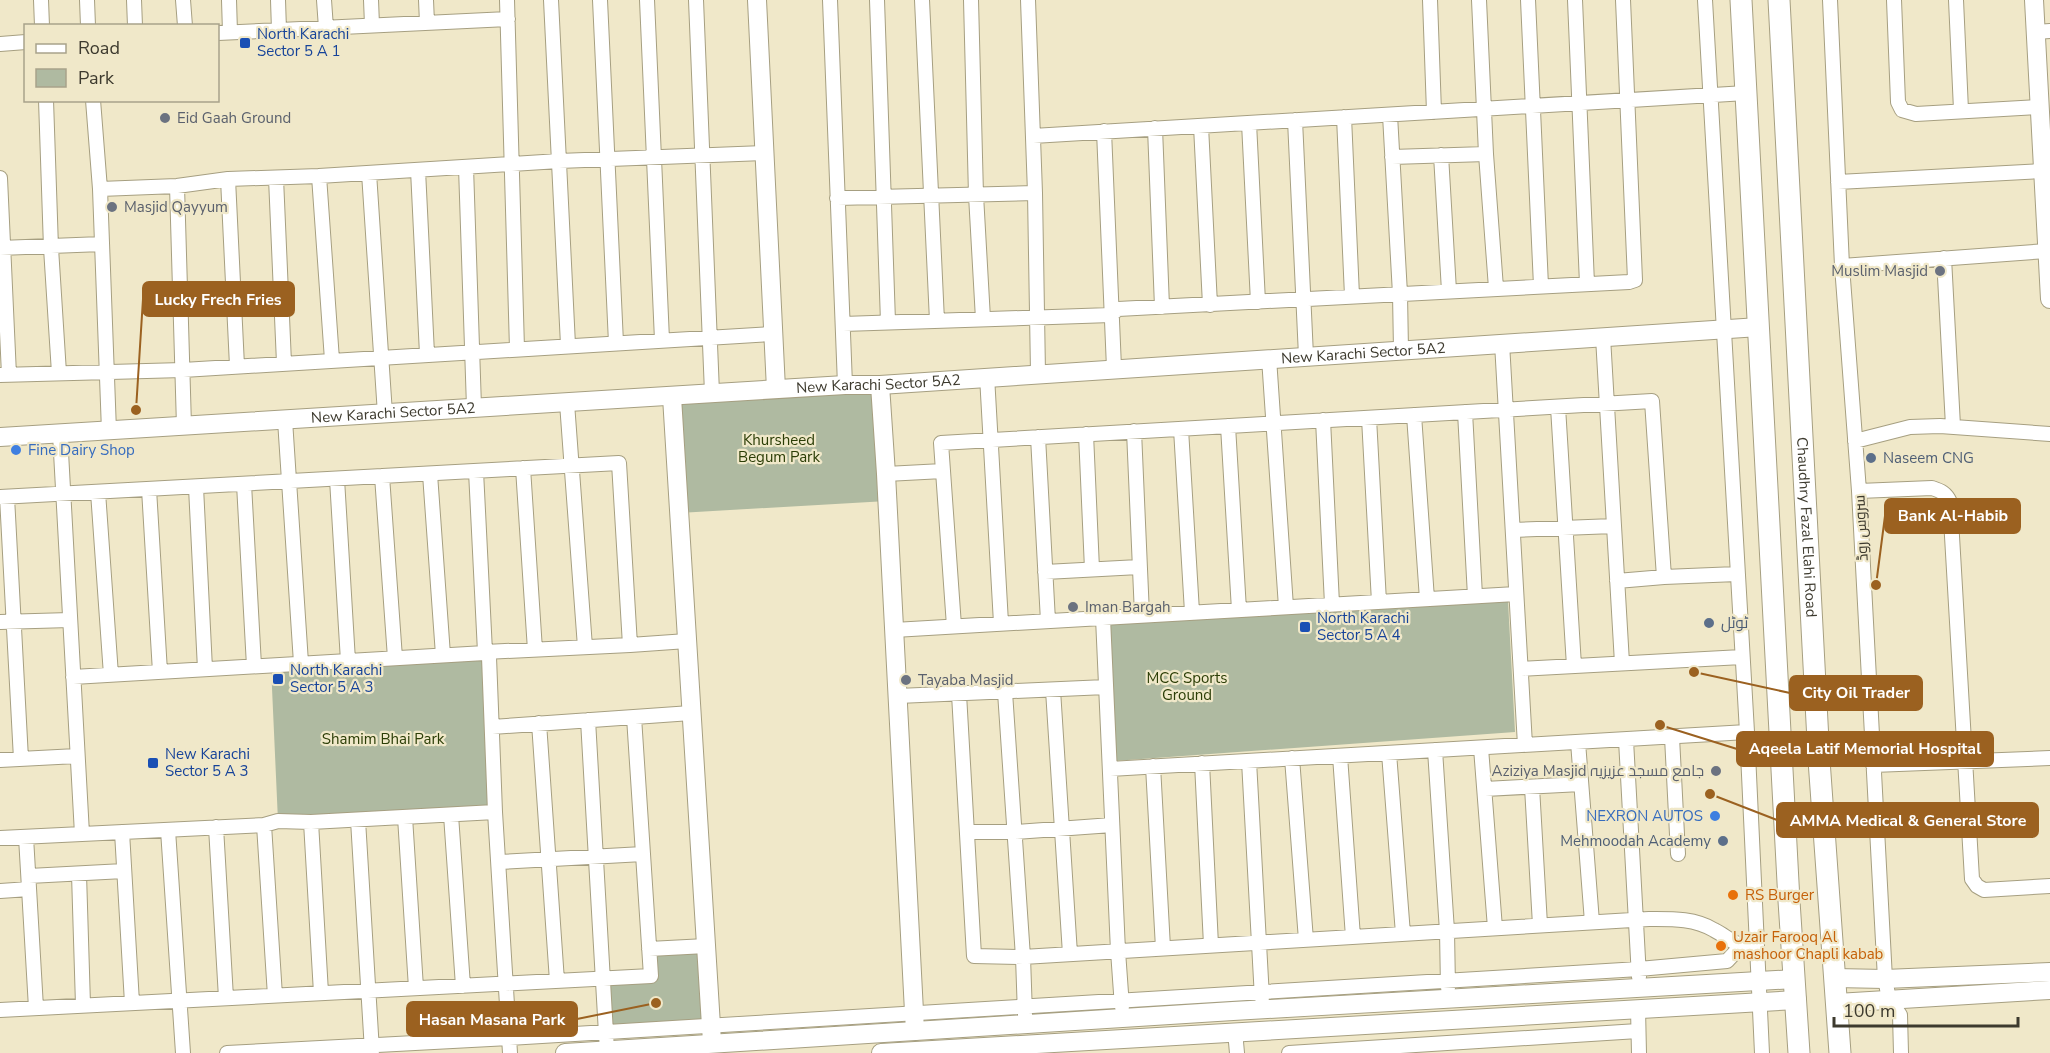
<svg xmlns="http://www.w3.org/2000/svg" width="2050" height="1053" font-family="'Nunito Sans',Cairo,sans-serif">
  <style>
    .green { fill: #afbaa1 }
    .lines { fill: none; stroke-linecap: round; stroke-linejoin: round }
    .street-casing { stroke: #a69f81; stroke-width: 16 }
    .secondary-casing { stroke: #a69f81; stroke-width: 20 }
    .primary-casing { stroke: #a69f81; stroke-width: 23 }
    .street { stroke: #fff; stroke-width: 14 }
    .secondary { stroke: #fff; stroke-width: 18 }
    .primary { stroke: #fff; stroke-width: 21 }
    .transit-dot { fill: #1a4fb4; stroke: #f0e8c9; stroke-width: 2 }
    .worship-dot { fill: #6b7280; stroke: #f0e8c9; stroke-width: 2 }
    .shop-dot { fill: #3f7fe0; stroke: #f0e8c9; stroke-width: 2 }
    .service-dot { fill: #5c6f8a; stroke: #f0e8c9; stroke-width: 2 }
    .food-dot { fill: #e8710a; stroke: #f0e8c9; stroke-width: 2 }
    .labels { text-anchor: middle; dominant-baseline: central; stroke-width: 4.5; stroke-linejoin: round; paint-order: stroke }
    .transit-label { font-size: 15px; fill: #164399; stroke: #f0e8c9; text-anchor: start }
    .worship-label { font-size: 15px; fill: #5b616d; stroke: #f0e8c9; text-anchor: start }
    .street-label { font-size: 15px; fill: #3d3a2e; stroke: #f0e8c9 }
    .park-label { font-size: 15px; fill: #2c3e07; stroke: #f0e8c9 }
    .shop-label { font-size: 15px; fill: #366cbe; stroke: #f0e8c9; text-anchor: start }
    .service-label { font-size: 15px; fill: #4e5e75; stroke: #f0e8c9; text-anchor: start }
    .food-label { font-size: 15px; fill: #c56008; stroke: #f0e8c9; text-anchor: start }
    .leader { fill: none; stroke: #9b6120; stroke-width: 2 }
    .callout-dot { fill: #9b6120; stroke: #f0e8c9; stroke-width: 2 }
    .callout { fill: #9b6120; stroke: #9b6120; stroke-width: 2 }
    .callout-label { font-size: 16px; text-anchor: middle; font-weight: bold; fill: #fff }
  </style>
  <rect width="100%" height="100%" fill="#f0e8c9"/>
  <path class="green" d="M880,385L887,501L679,513L672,397Z
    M1508,601L1515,732L1114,761L1107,622Z
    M489,657L495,812L278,821L271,666Z
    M702,948L707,1024L609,1029L606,981L653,978V950Z"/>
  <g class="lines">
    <g class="street-casing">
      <path id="street" d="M41,0L42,26
        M87,0L88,26
        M134,0L135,26
        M183,0L185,26
        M229,0L230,32
        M278,0L279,30
        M324,0L326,28
        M371,0L372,25
        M426,0L427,23
        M507,0L517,349
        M551,0L568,345
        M600,0L616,343
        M647,0L662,340
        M696,0L712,393
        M830,0L845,385
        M877,0L888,322
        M922,0L937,321
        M971,0L976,195L983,319
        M1028,0L1035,193L1038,373
        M1430,0L1434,112
        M1479,0L1486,154L1496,288
        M1528,0L1541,286
        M1575,0L1587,284
        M1705,0L1747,732L1762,1053
        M1830,0L1842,266L1859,491L1885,979L1889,999L1900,1015L1901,1053
        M1894,0L1898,102L1902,110L1916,114L2040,107
        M1956,0L1961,110
        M2036,32L2050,31
        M218,33L508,19
        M0,44L26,42
        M46,100L51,248L59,373
        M93,100L100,189L109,431
        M1390,115L1400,294L1401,350
        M1344,117L1352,296
        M1295,120L1306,356
        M1249,123L1258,302
        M1201,126L1210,305
        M1155,128L1162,307
        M1104,131L1114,368
        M1033,136L1746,93
        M1441,155L1449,291
        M1392,157L1486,154
        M466,167L474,407
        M418,170L427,354
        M369,173L385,414
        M319,176L332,360
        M0,178L9,375
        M276,178L284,363
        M228,179L237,366
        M1838,182L2043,171
        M177,186L184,426
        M100,189L177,186L228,179L319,176L559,161L764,153
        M837,198L1035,193
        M0,248L102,244
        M1944,258L1953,426
        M1842,266L2047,251
        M843,324L1111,315L1118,309L1629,282L1635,280L1623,0
        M1603,337L1622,663
        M1502,343L1525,745
        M1269,358L1286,607
        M0,375L183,370L772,334
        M987,376L1001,623
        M567,403L585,647
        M1558,407L1574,666
        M1465,412L1475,596
        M1414,415L1427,599
        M1369,418L1379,602
        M285,420L301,663
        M1323,420L1332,604
        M1228,426L1239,610
        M1181,429L1192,612
        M1134,431L1142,615
        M60,434L82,834
        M1086,434L1092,569
        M1038,437L1048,621
        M1855,441L1910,427L1940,426L2050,434
        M523,468L535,650
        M476,471L485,652L489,657L495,812L510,1053
        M943,471L954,626
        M430,474L443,655
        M886,474L943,471L941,443L1652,401L1664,577L1737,574
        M382,476L395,658
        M337,479L348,661
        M244,484L254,666
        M196,487L205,669
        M149,489L160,672
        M1859,491L1932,488C1941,491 1946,493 1950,502L1972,879L1977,886L1984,890L2050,886
        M98,492L111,675
        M0,497L619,463L630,645L687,641
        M7,497L21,759
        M1513,530L1614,526
        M1045,572L1139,567
        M1617,581L1664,577
        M1103,618L1118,951L1122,1007
        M0,622L70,620
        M894,630L1516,594
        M485,652L630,645
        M1521,669L1742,657
        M73,677L485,653
        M1053,690L1070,954
        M1005,692L1023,957L1649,919C1671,919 1694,918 1714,930C1726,936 1735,945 1748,948
        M959,694L974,956L1023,957L1025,1015
        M898,696L1106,687
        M588,720L607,1051
        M539,723L557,981
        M492,727L691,713
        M1672,737L1678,854
        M1626,740L1639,977
        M1578,742L1592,922
        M1481,748L1495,928
        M1435,750L1447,931L1448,988
        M1389,753L1403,934
        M1340,756L1353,937
        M1292,758L1306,940
        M0,760L77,756
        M1249,761L1262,998
        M1202,763L1211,945
        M1873,765L2050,758
        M1153,766L1163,948
        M1110,769L1747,732
        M1532,787L1540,925
        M1485,789L1581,784
        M451,815L463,986
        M405,817L416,988
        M358,820L372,1051
        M311,822L321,993
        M264,825L275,996
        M216,827L226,998
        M168,830L183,1053
        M122,832L132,1003
        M967,832H1015L1112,825
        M26,837L36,1008
        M0,838L264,825L278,821L311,822L495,812
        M499,862L643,854
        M79,874L83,1005
        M29,876L124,871
        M0,891L29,889
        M649,949L706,946
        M1638,1009L1639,1053
        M0,1010L651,976L634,717
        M1235,1031L1237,1053
        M227,1053L509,1038L1639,969L1727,961L1741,946
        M1289,1053L1638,1031"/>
    </g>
    <g class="secondary-casing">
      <g id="secondary">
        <path d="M757,0L776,389"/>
        <path d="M2034,0L2050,299"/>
        <path d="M880,385L886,474L915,1031"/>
        <path d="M672,397L712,1042"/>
        <path id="s1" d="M0,437L845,385H880L1759,327"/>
        <path d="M1835,978L1885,979L2050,972"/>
        <path d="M1837,1003L2050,990"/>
        <path d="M565,1053L1233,1011L1795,979"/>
        <path d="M881,1053L1797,1000"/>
      </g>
    </g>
    <g class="primary-casing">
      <g id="primary">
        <path d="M1741,0L1789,901L1799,1053"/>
        <path id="s2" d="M1779,0L1819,760L1840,1053"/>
      </g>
    </g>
    <use href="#street" class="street"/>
    <use href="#secondary" class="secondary"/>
    <use href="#primary" class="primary"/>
  </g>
  <g class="transit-dot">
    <rect x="239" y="37" width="12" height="12" rx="3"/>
    <rect x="1299" y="621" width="12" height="12" rx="3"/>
    <rect x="272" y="673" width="12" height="12" rx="3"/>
    <rect x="147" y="757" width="12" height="12" rx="3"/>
  </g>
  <g class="worship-dot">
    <circle cx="165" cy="118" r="6"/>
    <circle cx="112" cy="207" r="6"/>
    <circle cx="1940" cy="271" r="6"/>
    <circle cx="1073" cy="607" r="6"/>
    <circle cx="906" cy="680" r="6"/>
    <circle cx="1716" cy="771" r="6"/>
  </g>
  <g class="shop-dot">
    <circle cx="16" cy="450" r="6"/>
    <circle cx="1715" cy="816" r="6"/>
  </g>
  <g class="service-dot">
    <circle cx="1871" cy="458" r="6"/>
    <circle cx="1709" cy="623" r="6"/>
    <circle cx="1723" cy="841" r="6"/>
  </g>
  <g class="food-dot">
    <circle cx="1733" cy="895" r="6"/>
    <circle cx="1721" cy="946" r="6"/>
  </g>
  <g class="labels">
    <g class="transit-label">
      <text x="257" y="34">North Karachi<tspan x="257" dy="17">Sector 5 A 1</tspan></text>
      <text x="1317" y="618">North Karachi<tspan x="1317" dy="17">Sector 5 A 4</tspan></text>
      <text x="290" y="670">North Karachi<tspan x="290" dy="17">Sector 5 A 3</tspan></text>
      <text x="165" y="754">New Karachi<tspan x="165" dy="17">Sector 5 A 3</tspan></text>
    </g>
    <g class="worship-label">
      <text x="177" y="118">Eid Gaah Ground</text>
      <text x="124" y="207">Masjid Qayyum</text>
      <text x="1928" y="271" text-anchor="end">Muslim Masjid</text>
      <text x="1085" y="607">Iman Bargah</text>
      <text x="918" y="680">Tayaba Masjid</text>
      <text x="1704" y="771" text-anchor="end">Aziziya Masjid جامع مسجد عزیزیہ</text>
    </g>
    <g class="street-label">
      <text stroke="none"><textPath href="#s1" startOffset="1366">New Karachi Sector 5A2</textPath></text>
      <text stroke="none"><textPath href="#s1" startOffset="880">New Karachi Sector 5A2</textPath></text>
      <text stroke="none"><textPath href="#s1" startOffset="394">New Karachi Sector 5A2</textPath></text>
      <text stroke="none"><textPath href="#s2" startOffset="528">Chaudhry Fazal Elahi Road</textPath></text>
      <text transform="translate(1861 528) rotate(-93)">سروس روڈ</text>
    </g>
    <g class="park-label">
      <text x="779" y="440">Khursheed<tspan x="779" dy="17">Begum Park</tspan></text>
      <text x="1187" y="678">MCC Sports<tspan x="1187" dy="17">Ground</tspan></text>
      <text x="383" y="739">Shamim Bhai Park</text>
    </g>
    <g class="shop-label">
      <text x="28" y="450">Fine Dairy Shop</text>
      <text x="1703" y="816" text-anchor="end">NEXRON AUTOS</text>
    </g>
    <g class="service-label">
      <text x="1883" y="458">Naseem CNG</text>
      <text x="1721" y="623">ٹوٹل</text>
      <text x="1711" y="841" text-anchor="end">Mehmoodah Academy</text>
    </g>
    <g class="food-label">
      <text x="1745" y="895">RS Burger</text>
      <text x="1733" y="937">Uzair Farooq Al<tspan x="1733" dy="17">mashoor Chapli kabab</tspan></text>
    </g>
  </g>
  <path class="leader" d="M136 410L143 299M1876 585L1885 516M1694 672L1790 693M1660 725L1737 749M1710 794L1777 820M656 1003L577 1019"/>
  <g class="callout-dot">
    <circle cx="136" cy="410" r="6"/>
    <circle cx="1876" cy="585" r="6"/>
    <circle cx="1694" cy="672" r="6"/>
    <circle cx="1660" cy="725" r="6"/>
    <circle cx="1710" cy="794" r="6"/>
    <circle cx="656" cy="1003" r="6"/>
  </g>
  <g class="callout">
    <rect x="143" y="282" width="151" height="34" rx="6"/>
    <rect x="1885" y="499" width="135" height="34" rx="6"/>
    <rect x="1790" y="676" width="132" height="34" rx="6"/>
    <rect x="1737" y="732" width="256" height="34" rx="6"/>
    <rect x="1777" y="803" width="261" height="34" rx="6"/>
    <rect x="407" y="1002" width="170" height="34" rx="6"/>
  </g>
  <g class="callout-label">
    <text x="218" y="305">Lucky Frech Fries</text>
    <text x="1953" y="521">Bank Al-Habib</text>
    <text x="1856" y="698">City Oil Trader</text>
    <text x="1865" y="754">Aqeela Latif Memorial Hospital</text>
    <text x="1908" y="826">AMMA Medical &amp; General Store</text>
    <text x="492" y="1025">Hasan Masana Park</text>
  </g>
  <rect x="24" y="24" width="195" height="78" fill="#f0e8c9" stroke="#a8a28b" stroke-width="1.5"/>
  <rect x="36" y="44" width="30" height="9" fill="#ffffff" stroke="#a8a28b" stroke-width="1.5"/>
  <text x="78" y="54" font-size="18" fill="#3d3a2e">Road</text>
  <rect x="36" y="69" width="30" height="18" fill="#afbaa1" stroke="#a8a28b" stroke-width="1.5"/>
  <text x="78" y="84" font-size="18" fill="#3d3a2e">Park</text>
  <path d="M1834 1017v9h184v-9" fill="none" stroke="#3d3a2e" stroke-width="3"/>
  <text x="1843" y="1017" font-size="18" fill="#3d3a2e" stroke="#f0e8c9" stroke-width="4.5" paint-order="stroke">100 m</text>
</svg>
